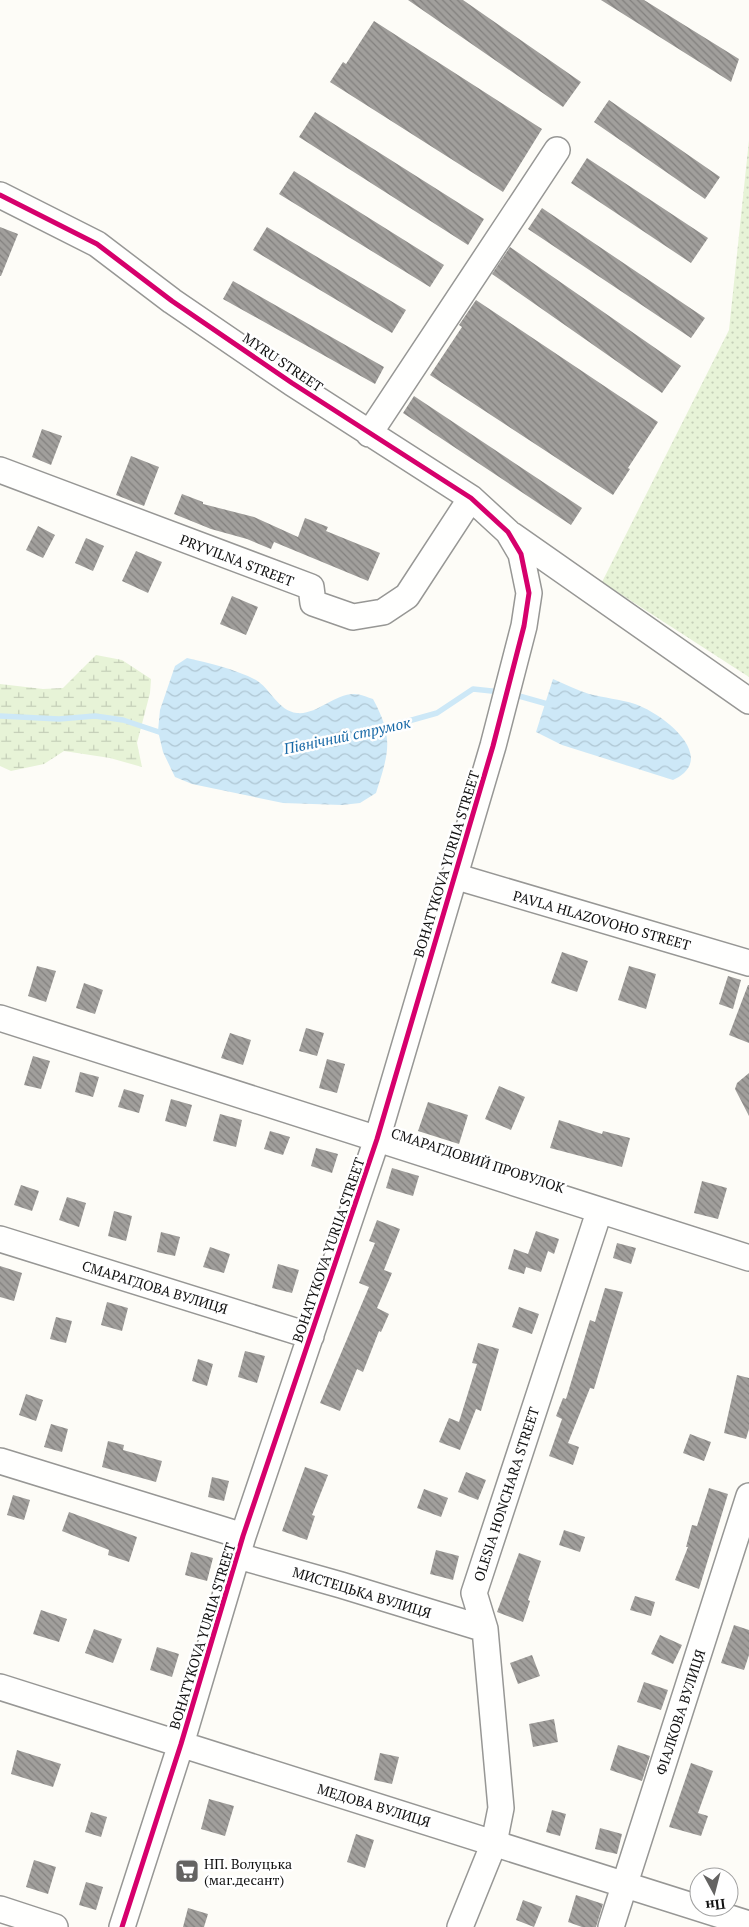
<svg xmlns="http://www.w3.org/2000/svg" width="749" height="1927" font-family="'PT Serif',serif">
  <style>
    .wetland { fill: url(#wetland-marsh) }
    .garden { fill: url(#garden-dots) }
    .water { fill: url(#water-waves) }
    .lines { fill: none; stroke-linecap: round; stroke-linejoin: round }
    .stream { stroke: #cde8f7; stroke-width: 5.5 }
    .building { fill: url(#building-back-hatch) }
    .minor-casing { stroke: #979795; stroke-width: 28 }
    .minor { stroke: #fffffe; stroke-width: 25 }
    .cycleway-casing { stroke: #fff; stroke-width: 8 }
    .cycleway { stroke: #d6006c; stroke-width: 5 }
    .labels { text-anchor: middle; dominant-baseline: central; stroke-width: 5; stroke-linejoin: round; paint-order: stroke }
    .street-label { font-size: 14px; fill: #111; stroke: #fff }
    .poi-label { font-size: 14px; fill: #111; stroke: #fff; text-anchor: start }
    .water-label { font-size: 15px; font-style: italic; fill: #1768a6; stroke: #fff }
  </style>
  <defs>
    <pattern id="wetland-marsh" width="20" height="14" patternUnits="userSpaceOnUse" patternTransform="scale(1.25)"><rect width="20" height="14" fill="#e7f3d7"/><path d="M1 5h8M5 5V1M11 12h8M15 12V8" fill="none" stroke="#c5cfb8"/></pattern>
    <pattern id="garden-dots" width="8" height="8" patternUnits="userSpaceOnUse" patternTransform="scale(1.25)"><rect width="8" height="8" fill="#e7f3d7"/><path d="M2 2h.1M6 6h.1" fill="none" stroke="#c5cfb8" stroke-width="1.8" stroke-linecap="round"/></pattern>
    <pattern id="water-waves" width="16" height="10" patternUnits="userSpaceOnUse" patternTransform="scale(1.25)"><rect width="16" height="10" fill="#cde8f7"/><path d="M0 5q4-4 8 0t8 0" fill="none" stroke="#afc6d3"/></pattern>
    <pattern id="building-back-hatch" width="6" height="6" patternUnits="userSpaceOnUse" patternTransform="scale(1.25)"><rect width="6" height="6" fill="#a19f9c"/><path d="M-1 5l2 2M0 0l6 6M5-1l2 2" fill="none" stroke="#82807e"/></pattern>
  </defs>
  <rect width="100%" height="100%" fill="#fdfcf7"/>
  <path class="wetland" d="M96,655L122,660L151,679L150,693L137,743L142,767L110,758L64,751L44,764L11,771L0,766V684L43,689L63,688Z"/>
  <path class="garden" d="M749,140V677L602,582L729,330Z"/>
  <path class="water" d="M187,658C209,663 235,669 256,680C270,688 278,711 297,713C317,715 334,694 354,694C360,694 367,697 373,699C394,738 389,752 376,793L360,803L342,805L283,803L192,784L175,777L163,752L158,731L160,710L175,666Z
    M553,679C565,684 577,690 589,694C604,698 620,699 635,704C655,711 690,735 691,758C691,769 682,776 673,780L562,745L536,732Z"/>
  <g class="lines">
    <path class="stream" d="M512,694L551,705
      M0,716L59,719L95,716L123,720L165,734
      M380,729L437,713L473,689L501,692"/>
  </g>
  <path class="building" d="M408,0H463L581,82L563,107Z
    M601,0H644L739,59L731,82Z
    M374,21L542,129L503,192L330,82L343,62L346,64Z
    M609,100L720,177L705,199L594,122Z
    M315,112L484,219L468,245L299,137Z
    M587,158L708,238L691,263L571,183Z
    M294,171L444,265L430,287L279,194Z
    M542,208L705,318L691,338L528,229Z
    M0,227L18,234L1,276H0Z
    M267,227L406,310L392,333L253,250Z
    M510,247L681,366L662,393L492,274Z
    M233,281L384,367L375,384L223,299Z
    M476,300L658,422L628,468L630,469L613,495L430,375L462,327L459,325Z
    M414,396L582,508L571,525L403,413Z
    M42,429L62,436L51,465L32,457Z
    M131,456L159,467L144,506L116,495Z
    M182,494L203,502V504L254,517L298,537L305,518L328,527L326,531L380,553L368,581L274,542L271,549L247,539L211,529L174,514Z
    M38,526L55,535L43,558L26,550Z
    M86,538L104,546L93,571L75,563Z
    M136,551L162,562L148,593L122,581Z
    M232,596L258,607L246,635L220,624Z
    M562,952L588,961L577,992L551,983Z
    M37,966L56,971L46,1002L28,996Z
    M629,966L656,974L646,1009L618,1000Z
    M728,976L741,980L733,1009L719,1004Z
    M84,983L103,990L95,1014L76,1008Z
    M748,985H749V1043L729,1035Z
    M306,1028L324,1033L317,1056L299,1051Z
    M230,1033L251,1040L243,1065L221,1058Z
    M33,1056L50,1061L41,1089L24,1085Z
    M327,1059L345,1064L337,1093L319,1088Z
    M80,1072L99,1077L93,1097L75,1092Z
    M749,1073V1116L735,1089L737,1083Z
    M499,1086L525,1097L511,1130L485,1119Z
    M124,1089L144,1095L139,1113L118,1107Z
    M171,1099L192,1105L186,1127L165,1121Z
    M428,1102L468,1115L459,1144L418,1131Z
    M220,1114L242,1120L236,1147L213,1141Z
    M559,1120L602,1134L603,1131L630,1138L622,1167L550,1148Z
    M270,1131L290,1137L283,1155L264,1149Z
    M316,1148L338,1154L332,1173L311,1166Z
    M392,1168L419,1176L413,1196L386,1188Z
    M702,1181L727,1188L718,1219L694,1213Z
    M21,1185L39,1191L32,1211L14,1205Z
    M67,1197L86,1203L79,1227L59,1220Z
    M114,1211L132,1216L126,1241L108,1236Z
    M377,1220L400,1229L384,1270L392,1273L377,1308L389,1314L381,1332L379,1331L363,1372L357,1369L340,1411L320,1403L369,1287L359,1283L375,1243L369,1241Z
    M536,1231L559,1239L554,1254L548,1251L541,1272L526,1267L524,1274L508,1269L514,1249L528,1254Z
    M161,1232L180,1237L175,1256L157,1252Z
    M617,1243L636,1248L631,1264L613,1258Z
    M210,1247L230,1254L224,1273L203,1267Z
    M278,1264L299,1270L292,1293L272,1288Z
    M0,1266L22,1273L14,1301L0,1297Z
    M605,1288L623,1292L594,1389L590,1388L568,1443L579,1447L573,1465L549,1456L562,1419L556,1416L563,1398L566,1399L590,1320L595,1322Z
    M107,1302L128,1308L122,1331L101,1325Z
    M519,1307L539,1314L532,1334L512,1327Z
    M56,1317L72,1321L66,1343L50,1339Z
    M478,1343L499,1349L481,1411L476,1409L460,1450L439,1442L449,1418L459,1422L477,1364L472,1363Z
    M245,1351L265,1356L257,1383L238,1377Z
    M198,1359L213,1364L207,1386L192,1381Z
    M737,1375L749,1378V1429L746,1439L724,1433Z
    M26,1394L43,1400L36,1421L19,1415Z
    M51,1424L68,1429L62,1452L44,1447Z
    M690,1434L711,1442L704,1461L683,1453Z
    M108,1441L124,1445L123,1450L162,1461L156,1482L102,1467Z
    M305,1467L328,1475L312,1515L315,1516L307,1540L282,1531Z
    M466,1472L486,1480L478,1500L458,1492Z
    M212,1477L229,1481L224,1501L208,1497Z
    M709,1488L728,1494L699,1589L675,1580L688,1547H686L692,1525L697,1526Z
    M424,1489L448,1498L441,1517L417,1508Z
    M13,1495L30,1500L24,1520L7,1515Z
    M69,1512L137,1537L129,1562L108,1555L109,1550L62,1531Z
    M564,1530L585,1537L580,1552L559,1545Z
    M436,1550L459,1556L453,1580L430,1574Z
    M191,1552L213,1558L207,1581L185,1575Z
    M519,1553L541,1561L528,1600L530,1601L523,1622L497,1612Z
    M635,1596L655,1602L651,1616L630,1610Z
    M41,1610L67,1619L59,1642L33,1634Z
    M734,1625L749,1630V1655L744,1670L721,1663Z
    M94,1629L122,1639L113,1663L85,1653Z
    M660,1635L682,1645L673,1664L651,1654Z
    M157,1647L179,1654L172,1677L150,1670Z
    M532,1655L540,1676L518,1684L510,1663Z
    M644,1682L668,1690L661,1710L637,1702Z
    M554,1719L558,1742L533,1747L529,1724Z
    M618,1745L650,1756L642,1781L610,1770Z
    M17,1750L61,1764L53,1787L11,1774Z
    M380,1753L399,1757L392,1784L374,1780Z
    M691,1763L713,1771L698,1813L708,1816L701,1836L669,1827Z
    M209,1799L234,1806L225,1836L201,1829Z
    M552,1810L566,1814L560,1836L546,1832Z
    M91,1812L107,1817L101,1837L85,1832Z
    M600,1828L622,1834L617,1854L595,1849Z
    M356,1834L374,1840L365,1868L347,1862Z
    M34,1860L56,1867L48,1894L26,1887Z
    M86,1882L103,1887L96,1910L79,1905Z
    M576,1895L603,1904L596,1927H582L568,1922Z
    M523,1900L542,1907L534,1927L516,1920Z
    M188,1908L208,1914L204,1927H183Z"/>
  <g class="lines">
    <g class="minor-casing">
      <path id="minor" d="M0,195L97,244L172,301L292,383L471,498L508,532L521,554L529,593L524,626L493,746L377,1139L243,1536L181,1744L122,1927
        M369,434L557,150
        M0,470L311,587L313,603L353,617L383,612L407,596L471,498
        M512,535L749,701
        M454,876L749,963
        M0,1018L749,1258
        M0,1239L311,1336
        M0,1461L243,1536
        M238,1556L341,1585L485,1629
        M0,1687L749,1924
        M0,1909L55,1927
        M460,1927L494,1843L501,1808L485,1629L474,1593L599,1212
        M611,1927L749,1496"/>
    </g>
    <use href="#minor" class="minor"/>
    <g class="cycleway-casing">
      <path id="cycleway" d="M0,195L97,244L172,301L292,383L471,498L508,532L521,554L529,593L524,626L493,746L377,1139L243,1536L181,1744L122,1927"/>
    </g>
    <use href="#cycleway" class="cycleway"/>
  </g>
  <defs>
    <g id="supermarket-square" transform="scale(1.25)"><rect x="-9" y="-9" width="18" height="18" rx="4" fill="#646362" stroke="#fff"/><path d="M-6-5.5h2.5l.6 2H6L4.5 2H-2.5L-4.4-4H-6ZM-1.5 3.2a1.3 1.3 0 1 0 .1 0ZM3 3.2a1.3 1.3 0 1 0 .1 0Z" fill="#fff"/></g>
  </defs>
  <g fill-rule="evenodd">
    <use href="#supermarket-square" x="187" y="1871"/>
  </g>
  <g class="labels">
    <g class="street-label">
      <text transform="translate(283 362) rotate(34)">MYRU STREET</text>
      <text transform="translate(237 560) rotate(21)">PRYVILNA STREET</text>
      <text transform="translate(446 864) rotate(-73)">BOHATYKOVA YURIIA STREET</text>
      <text transform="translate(602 920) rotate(16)">PAVLA HLAZOVOHO STREET</text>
      <text transform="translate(478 1160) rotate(18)">СМАРАГДОВИЙ ПРОВУЛОК</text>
      <text transform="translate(328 1250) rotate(-71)">BOHATYKOVA YURIIA STREET</text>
      <text transform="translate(155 1287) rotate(17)">СМАРАГДОВА ВУЛИЦЯ</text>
      <text transform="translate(506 1494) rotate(-72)">OLESIA HONCHARA STREET</text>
      <text transform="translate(362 1592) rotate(17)">МИСТЕЦЬКА ВУЛИЦЯ</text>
      <text transform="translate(202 1636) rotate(-73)">BOHATYKOVA YURIIA STREET</text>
      <text transform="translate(680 1712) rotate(-72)">ФІАЛКОВА ВУЛИЦЯ</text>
      <text transform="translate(374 1805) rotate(17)">МЕДОВА ВУЛИЦЯ</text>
    </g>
    <g class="poi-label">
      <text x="204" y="1863">НП. Волуцька<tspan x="204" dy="16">(маг.десант)</tspan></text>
    </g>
    <g class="water-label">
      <text transform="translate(347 735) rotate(-12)">Північний струмок</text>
    </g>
  </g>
  <g transform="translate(714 1892) rotate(173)"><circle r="24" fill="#ffffff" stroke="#a0a0a0"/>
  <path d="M0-4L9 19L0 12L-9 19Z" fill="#646362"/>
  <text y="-8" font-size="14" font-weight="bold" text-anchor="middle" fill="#111111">Пн</text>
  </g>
</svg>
